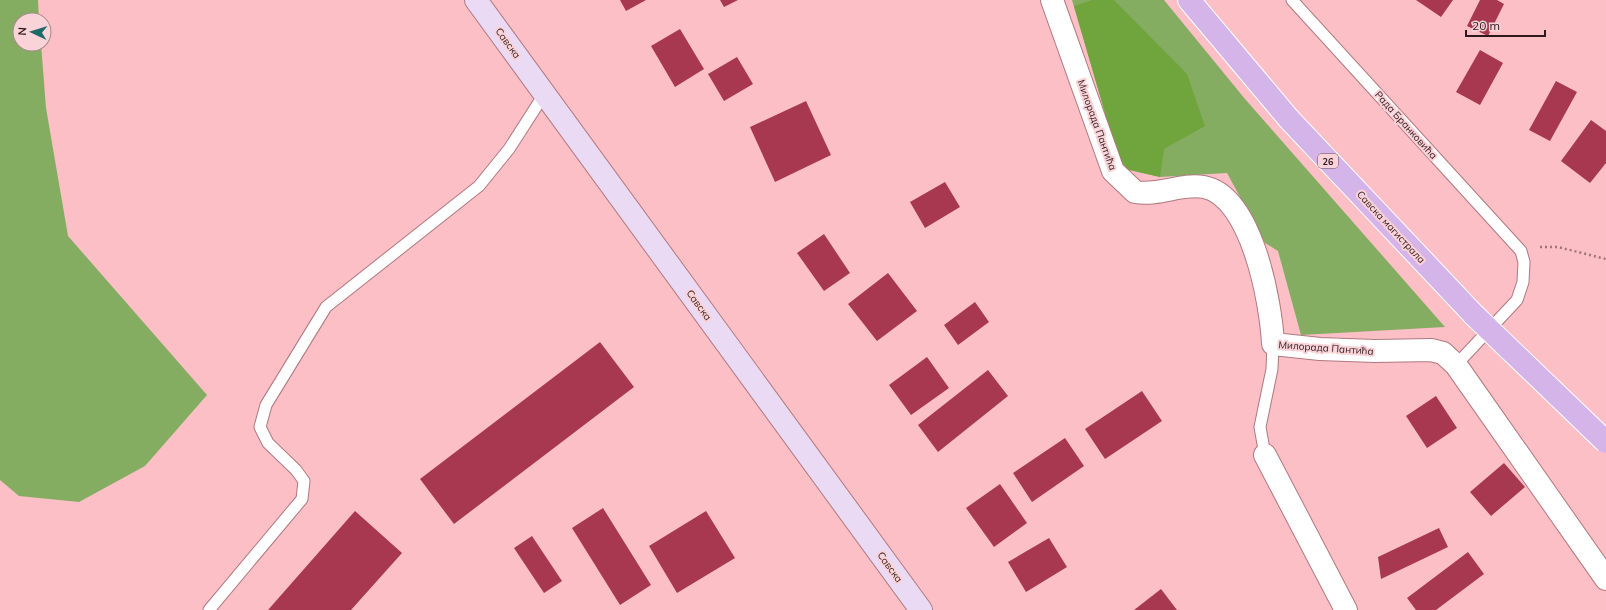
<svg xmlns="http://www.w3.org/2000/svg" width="1606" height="610" font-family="Mulish,sans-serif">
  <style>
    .green { fill: #85ad62 }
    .forest { fill: #70a43c }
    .building { fill: #a7384f }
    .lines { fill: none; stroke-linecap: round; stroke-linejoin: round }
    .lane-casing { stroke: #b0797f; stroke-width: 13 }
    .street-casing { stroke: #b0797f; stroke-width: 24 }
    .secondary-casing { stroke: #b0797f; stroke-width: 24 }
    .primary-casing { stroke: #fff; stroke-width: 24 }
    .path { stroke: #a0757a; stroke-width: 2.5; stroke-dasharray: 2 3; stroke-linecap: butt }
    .lane { stroke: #fff; stroke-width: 11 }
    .street { stroke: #fff; stroke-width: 22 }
    .secondary { stroke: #eadaf4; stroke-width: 22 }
    .primary { stroke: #d5b4e9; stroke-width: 22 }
    .primary-bridge-casing { stroke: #fff; stroke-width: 24; stroke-linecap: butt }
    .primary-bridge { stroke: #d5b4e9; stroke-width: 22 }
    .labels { text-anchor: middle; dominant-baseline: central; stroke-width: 4; stroke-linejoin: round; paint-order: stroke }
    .shield { fill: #f9d3d7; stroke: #6a5053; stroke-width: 1 }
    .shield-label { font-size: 9px; font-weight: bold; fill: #2d181b }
    .street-label { font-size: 10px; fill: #2d181b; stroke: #f9d3d7 }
  </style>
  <rect width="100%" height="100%" fill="#fbbfc5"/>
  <path class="green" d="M0,0H38L39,20H20V44H41L46,108L68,236L207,395L145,466L79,502L19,496L0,480Z
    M1072,0H1164L1245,99L1445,327L1301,335L1278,251L1265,243L1227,173L1160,177L1121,168Z"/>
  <path class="forest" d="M1092,0H1114L1187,74L1205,126L1164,149L1160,177L1121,168L1074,6Z"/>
  <path class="building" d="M620,0H646L626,11Z
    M720,0H738L724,7Z
    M1416,0H1453L1441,17Z
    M1480,0H1497L1504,4L1488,36L1467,26Z
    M680,29L704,69L675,87L651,46Z
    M1480,50L1503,63L1480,105L1456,92Z
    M737,57L753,84L724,101L708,74Z
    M1556,81L1577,92L1550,141L1529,130Z
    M806,101L831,155L775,182L750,127Z
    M1591,120L1606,131V163L1590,183L1561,161Z
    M945,182L960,207L925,228L910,202Z
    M824,234L850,273L824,291L797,253Z
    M888,273L917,311L877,341L848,304Z
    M975,302L989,322L958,345L944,325Z
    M600,342L634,387L454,524L420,479Z
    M927,357L949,388L911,415L889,385Z
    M988,370L1008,396L938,452L918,425Z
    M1142,391L1162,421L1105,459L1085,429Z
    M1436,396L1457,428L1427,448L1406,416Z
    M1065,438L1084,466L1032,502L1013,473Z
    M1504,463L1525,487L1491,516L1470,492Z
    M1000,484L1027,523L994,547L966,508Z
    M603,508L651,585L620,605L572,528Z
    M355,511L402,553L351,610H268Z
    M706,511L735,558L677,593L649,546Z
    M1439,528L1448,547L1381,579L1378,557Z
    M532,536L562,581L544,593L514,548Z
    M1049,538L1067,567L1026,592L1008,562Z
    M1468,552L1484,574L1436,610H1416L1407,598Z
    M1161,589L1177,610H1134Z"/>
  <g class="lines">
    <g class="lane-casing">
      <path id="lane" d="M1292,0L1521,251L1524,262L1523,282L1517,300L1456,365
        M1265,455L1260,427L1272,369L1273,344
        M209,610L302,499L304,481L296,470L268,443L260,427L266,405L326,307L479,186L509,149L545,93"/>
    </g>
    <g class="street-casing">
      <path id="street" d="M1052,0L1113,171L1135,192C1161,196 1180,183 1204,187C1252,196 1271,303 1273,344L1320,349L1375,351L1431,350L1443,353L1456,365L1606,579
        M1265,455L1346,610"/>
    </g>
    <g class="secondary-casing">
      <path id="secondary" d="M476,0L921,610"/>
    </g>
    <g class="primary-casing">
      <path id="primary" d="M1189,0L1289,119L1474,315"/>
    </g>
    <path class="path" d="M1540,247H1558L1606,259"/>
    <use href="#lane" class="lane"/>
    <use href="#street" class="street"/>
    <use href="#secondary" class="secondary"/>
    <use href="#primary" class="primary"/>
    <g class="primary-bridge-casing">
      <path id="primary-bridge" d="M1474,315L1606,442"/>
    </g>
    <use href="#primary-bridge" class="primary-bridge"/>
  </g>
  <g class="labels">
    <rect class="shield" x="1318" y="154" width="20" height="14" rx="3"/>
    <g class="shield-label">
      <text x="1328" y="161">26</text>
    </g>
    <g class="street-label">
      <text transform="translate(508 43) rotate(54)">Савска</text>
      <text transform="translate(1097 125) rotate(70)">Милорада Пантића</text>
      <text transform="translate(1406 125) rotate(48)">Рада Бранковића</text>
      <text transform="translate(1391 227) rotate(47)">Савска магистрала</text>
      <text transform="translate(699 305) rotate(54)">Савска</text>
      <text transform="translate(1326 348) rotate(4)">Милорада Пантића</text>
      <text transform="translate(890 567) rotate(54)">Савска</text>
    </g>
  </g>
  <g transform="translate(32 32) rotate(274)"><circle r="19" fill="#f9d3d7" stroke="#a7888c"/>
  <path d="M0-3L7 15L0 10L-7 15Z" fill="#1e6a68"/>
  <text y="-6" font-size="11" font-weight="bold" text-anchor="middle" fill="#2d181b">N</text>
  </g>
  <path d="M1466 30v6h79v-6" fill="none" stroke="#2d181b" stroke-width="2"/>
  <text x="1472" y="30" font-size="12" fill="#2d181b" stroke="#f9d3d7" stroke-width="3" paint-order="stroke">20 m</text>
</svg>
